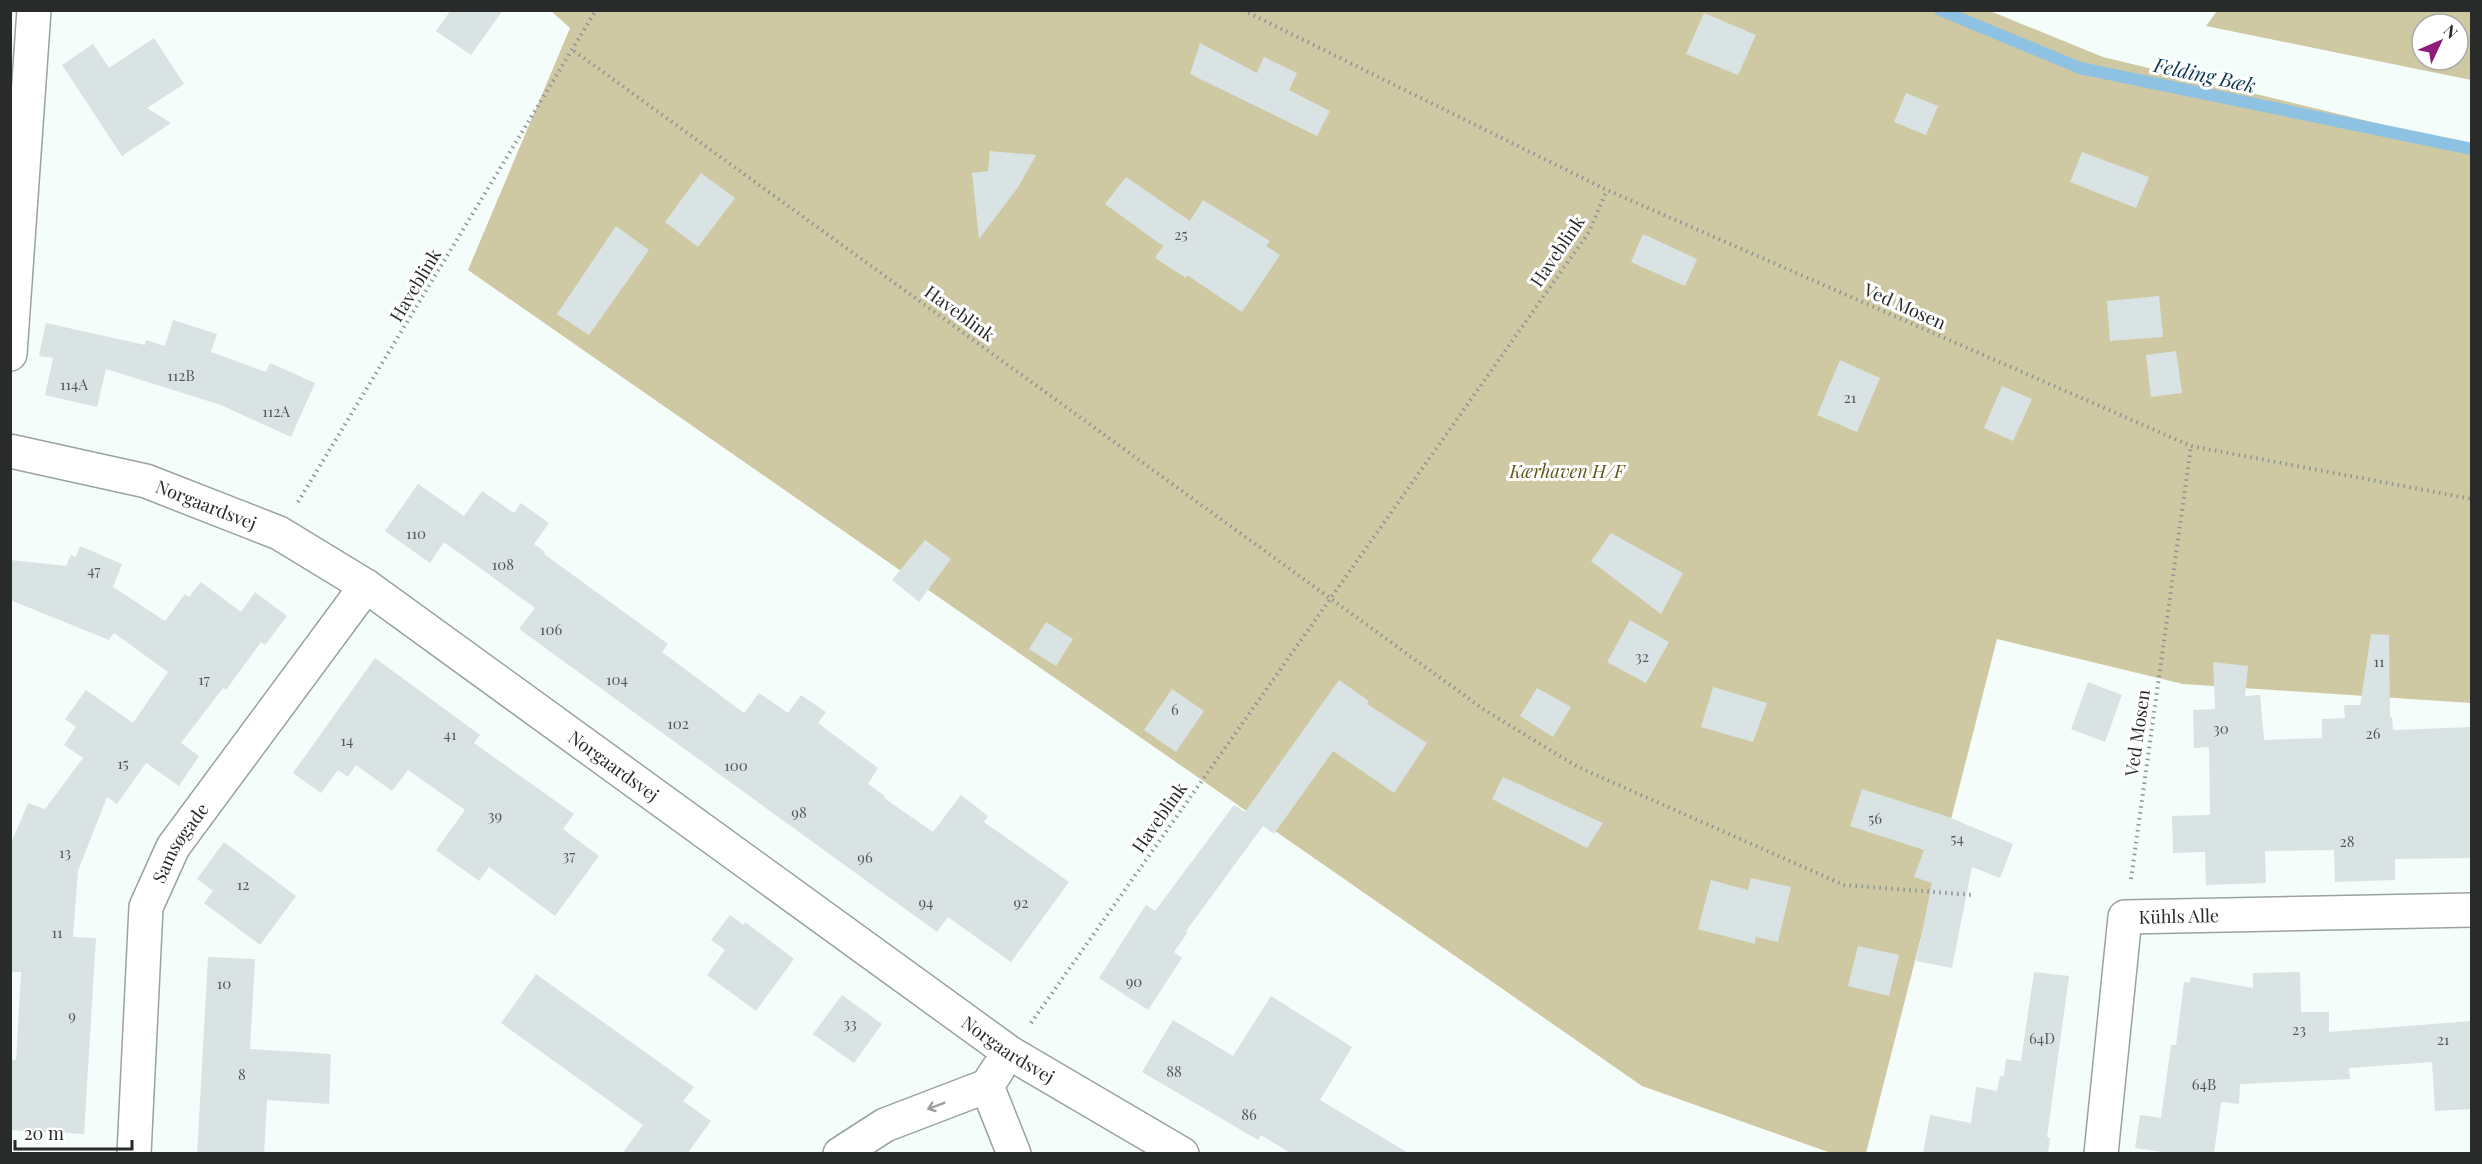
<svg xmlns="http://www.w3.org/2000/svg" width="2482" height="1164" font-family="'Playfair Display',serif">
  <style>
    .green { fill: #cfc9a3; fill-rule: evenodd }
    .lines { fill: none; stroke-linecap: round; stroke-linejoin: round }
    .stream { stroke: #8dc2e2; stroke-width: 12 }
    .building { fill: #d9e3e3 }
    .minor-casing { stroke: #9aa29f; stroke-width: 36 }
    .path { stroke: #8f9592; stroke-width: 4; stroke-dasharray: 1.5 4.5; stroke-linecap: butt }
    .minor { stroke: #fff; stroke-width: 33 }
    .oneway { stroke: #9ea09f }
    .labels { text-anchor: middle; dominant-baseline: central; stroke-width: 6; stroke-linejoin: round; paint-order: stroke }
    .number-label { font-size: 15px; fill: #545958 }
    .street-label { font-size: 18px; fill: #282b2a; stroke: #fff }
    .park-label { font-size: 18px; font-style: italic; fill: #615618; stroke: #fff }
    .water-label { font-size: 20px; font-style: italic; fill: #0c384f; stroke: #fff }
  </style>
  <rect width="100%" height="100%" fill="#f4fdf9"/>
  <path class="green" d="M551,11H1990L2103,57L2471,146V703L2183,684L1997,639L1866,1153H1831L1642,1086L468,270L570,28Z
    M2217,11H2471V80L2206,26ZM2422,24H2458V60H2422Z"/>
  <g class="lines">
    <path class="stream" d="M1940,10L2080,68L2472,149"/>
  </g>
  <path class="building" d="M451,10H503L471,55L436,31Z
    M1704,13L1756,35L1738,75L1686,54Z
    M154,38L184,84L147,108L171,123L122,156L62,65L93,44L109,68Z
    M1200,43L1257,73L1264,57L1297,73L1289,90L1330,111L1317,136L1190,74Z
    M1906,93L1938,106L1926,135L1894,122Z
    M990,151L1036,155L1019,186L979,239L972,173L988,171Z
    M2082,152L2149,177L2136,208L2070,182Z
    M701,173L735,198L698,247L665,222Z
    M1126,177L1190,221L1203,200L1270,241L1266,246L1280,255L1242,312L1187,275L1186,278L1155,258L1163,246L1105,204Z
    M616,226L649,250L589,335L557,314Z
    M1643,234L1697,259L1685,286L1631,262Z
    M2159,296L2163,337L2110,341L2107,301Z
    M173,320L217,334L211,352L266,372L270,363L315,383L291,437L221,405L106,369L97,407L45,395L53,358L39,356L46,323L145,345L146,340L165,346Z
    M2176,351L2182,393L2151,397L2146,355Z
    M1840,360L1880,378L1857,432L1817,415Z
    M2002,386L2032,399L2013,441L1984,428Z
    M418,484L464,516L482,491L514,513L521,503L549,523L534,544L545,552L544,554L668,644L662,652L744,713L759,693L788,713L801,695L826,712L818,723L878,768L868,784L885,796L884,798L933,832L961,795L988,816L984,822L1069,882L1011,962L948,917L937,932L519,629L535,608L444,542L430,563L385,531Z
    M1611,533L1683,573L1661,614L1591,561Z
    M925,540L951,559L919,602L892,580Z
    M80,546L122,564L113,587L165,621L185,594L189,597L201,582L241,612L255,592L287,616L265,645L261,642L226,690L223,688L181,743L199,756L179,786L146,763L117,804L107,797L78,871L73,937L96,938L84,1134L10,1130V1060H16L21,972H10V846L28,803L45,809L83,758L64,745L76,727L65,719L86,690L133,723L168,672L114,633L109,640L10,600V560L66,566L71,555L76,557Z
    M1630,620L1669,642L1646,683L1607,662Z
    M1046,622L1073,639L1056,666L1029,649Z
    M2371,634L2389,635L2390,717H2392L2393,730L2472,727V858L2395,859V880L2335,882L2334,850L2265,851L2266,883L2206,885L2205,852L2173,853L2172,816L2210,815L2209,747L2194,748L2193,710L2215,709L2213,662L2248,666L2245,696L2260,695L2264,740L2322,738V719L2345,718L2344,705H2360Z
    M375,658L480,735L474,743L574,814L563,829L599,856L555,916L489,867L479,881L436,850L465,810L408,770L392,791L356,765L348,777L338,770L321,793L293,773Z
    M1339,680L1369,701L1367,704L1427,743L1394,793L1333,751L1274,834L1263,826L1186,931L1188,932L1174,952L1182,958L1148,1010L1099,978L1146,905L1155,911L1234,805L1245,812Z
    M2088,682L2122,695L2105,742L2071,729Z
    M1713,687L1767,703L1753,742L1701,727Z
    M1537,688L1571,707L1553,737L1520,716Z
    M1172,689L1204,711L1176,752L1144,730Z
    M1503,777L1603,823L1587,848L1492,799Z
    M1862,789L1946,816L2013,844L2000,878L1972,867L1952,968L1916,961L1932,883L1914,877L1924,850L1850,826Z
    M224,842L296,896L260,945L204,903L213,891L197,879Z
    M1751,878L1791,887L1778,942L1756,937L1755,944L1698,929L1711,880L1748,890Z
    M730,915L744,925L745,922L794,959L756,1011L707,975L725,950L711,940Z
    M1858,946L1899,955L1889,996L1848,986Z
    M208,957L255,959L250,1049L331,1054L329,1104L267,1100L264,1154H197Z
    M2034,972L2069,976L2047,1137L2050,1138L2048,1154H1923L1930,1115L1971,1123L1976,1087L1997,1091L2000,1076H2004L2006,1059L2021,1061Z
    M2300,972L2301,1012H2329V1032L2472,1021V1109L2435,1111L2432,1062L2349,1068L2350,1079L2240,1084L2239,1104L2221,1102L2214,1154H2175L2135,1148L2140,1115L2161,1118L2171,1045H2176L2184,982H2190L2191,977L2253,988V973Z
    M536,974L694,1087L683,1101L711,1121L687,1154H622L643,1125L501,1023Z
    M842,995L882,1024L854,1063L813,1034Z
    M1271,996L1352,1047L1320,1100L1410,1154H1292L1261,1135L1258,1140L1142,1072L1173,1020L1233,1056Z"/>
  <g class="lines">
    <g class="minor-casing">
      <g id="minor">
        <path d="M10,354L34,10"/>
        <path id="s1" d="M10,451L146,481L279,533L366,586L1010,1053L1182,1154"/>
        <path d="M998,1069L987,1086L1014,1154"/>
        <path id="s2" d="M134,1154L146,907L173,847L366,586"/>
        <path d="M840,1154L885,1125L987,1086"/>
        <path id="s3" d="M2101,1154L2125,917L2472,910"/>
      </g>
    </g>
    <path class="path" d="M1243,10L1607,190L2191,446L2472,499
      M574,51L1486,711L1578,767L1844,885L1973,895
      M298,502L596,10
      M2131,879L2191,446
      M1031,1023L1589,232L1607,190"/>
    <use href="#minor" class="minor"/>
  </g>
  <defs><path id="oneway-shaft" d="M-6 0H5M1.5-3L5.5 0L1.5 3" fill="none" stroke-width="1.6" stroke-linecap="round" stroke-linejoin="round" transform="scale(1.5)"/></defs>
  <use class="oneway" href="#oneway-shaft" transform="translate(936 1106) rotate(159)"/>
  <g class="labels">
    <g class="number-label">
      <text x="1181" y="234">25</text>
      <text x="181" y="375">112B</text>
      <text x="74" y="384">114A</text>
      <text x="1850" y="397">21</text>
      <text x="276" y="411">112A</text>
      <text x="416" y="533">110</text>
      <text x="503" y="564">108</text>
      <text x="94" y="570">47</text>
      <text x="551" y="629">106</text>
      <text x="1642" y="656">32</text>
      <text x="2379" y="661">11</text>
      <text x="204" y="679">17</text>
      <text x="617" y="679">104</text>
      <text x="1175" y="709">6</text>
      <text x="678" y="723">102</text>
      <text x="2221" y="728">30</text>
      <text x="2373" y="733">26</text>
      <text x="450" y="734">41</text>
      <text x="347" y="740">14</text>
      <text x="123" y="763">15</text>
      <text x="736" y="765">100</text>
      <text x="799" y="812">98</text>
      <text x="495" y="815">39</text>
      <text x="1875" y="818">56</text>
      <text x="1957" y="838">54</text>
      <text x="2347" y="841">28</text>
      <text x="65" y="852">13</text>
      <text x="569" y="855">37</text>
      <text x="865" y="857">96</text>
      <text x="243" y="884">12</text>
      <text x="926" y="902">94</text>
      <text x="1021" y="902">92</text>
      <text x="57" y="932">11</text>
      <text x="1134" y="981">90</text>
      <text x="224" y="983">10</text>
      <text x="72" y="1015">9</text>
      <text x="850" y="1023">33</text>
      <text x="2299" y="1029">23</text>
      <text x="2042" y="1038">64D</text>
      <text x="2443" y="1039">21</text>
      <text x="1174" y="1071">88</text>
      <text x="242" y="1074">8</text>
      <text x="2204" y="1084">64B</text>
      <text x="1249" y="1114">86</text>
    </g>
    <g class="street-label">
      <text transform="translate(1557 251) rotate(-56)">Haveblink</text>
      <text transform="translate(415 285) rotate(-59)">Haveblink</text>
      <text transform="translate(1905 306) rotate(24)">Ved Mosen</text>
      <text transform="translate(960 313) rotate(36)">Haveblink</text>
      <text stroke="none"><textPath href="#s1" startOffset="204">Norgaardsvej</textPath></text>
      <text transform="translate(2137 733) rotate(-82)">Ved Mosen</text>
      <text stroke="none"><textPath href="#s1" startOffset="690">Norgaardsvej</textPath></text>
      <text transform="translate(1159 817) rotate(-55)">Haveblink</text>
      <text stroke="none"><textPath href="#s2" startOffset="320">Samsøgade</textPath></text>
      <text stroke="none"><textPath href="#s3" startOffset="292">Kühls Alle</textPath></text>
      <text stroke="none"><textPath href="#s1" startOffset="1176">Norgaardsvej</textPath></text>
    </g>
    <g class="park-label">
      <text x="1567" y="471">Kærhaven H/F</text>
    </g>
    <g class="water-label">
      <text transform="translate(2205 74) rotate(12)">Felding Bæk</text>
    </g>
  </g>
  <rect width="2482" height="1164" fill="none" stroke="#282b2a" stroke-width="24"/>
  <g transform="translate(2440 42) rotate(46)"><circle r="28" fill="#ffffff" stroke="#a9aaaa" stroke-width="1.5"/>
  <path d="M0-4.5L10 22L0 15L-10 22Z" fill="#901a79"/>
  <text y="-9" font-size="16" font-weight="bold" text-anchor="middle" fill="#282b2a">N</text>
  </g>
  <path d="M15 1140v9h117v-9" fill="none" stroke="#282b2a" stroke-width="3"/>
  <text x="24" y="1140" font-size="18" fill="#282b2a" stroke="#ffffff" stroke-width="4.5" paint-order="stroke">20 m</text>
</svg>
